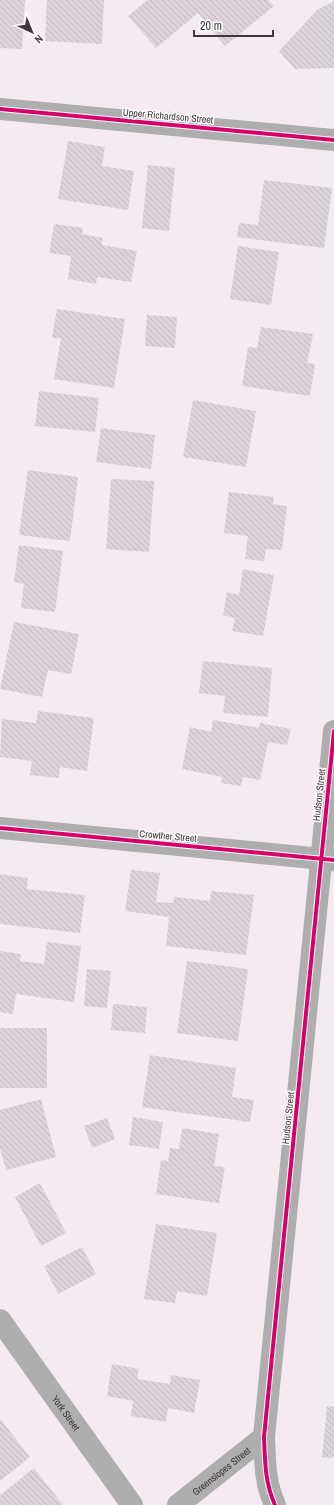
<svg xmlns="http://www.w3.org/2000/svg" width="334" height="1505" font-family="'Archivo Narrow',sans-serif">
  <style>
    .building { fill: url(#building-back-hatch) }
    .lines { fill: none; stroke-linecap: round; stroke-linejoin: round }
    .minor { stroke: #aeaeae; stroke-width: 22 }
    .cycleway-casing { stroke: #fff; stroke-width: 6 }
    .cycleway { stroke: #d6006c; stroke-width: 4 }
    .labels { text-anchor: middle; dominant-baseline: central; stroke-width: 3; stroke-linejoin: round; paint-order: stroke }
    .street-label { font-size: 10px; fill: #41363e; stroke: #fff }
  </style>
  <defs>
    <pattern id="building-back-hatch" width="6" height="6" patternUnits="userSpaceOnUse"><rect width="6" height="6" fill="#dfd3db"/><path d="M-1 5l2 2M0 0l6 6M5-1l2 2" fill="none" stroke="#c1b6bd"/></pattern>
  </defs>
  <rect width="100%" height="100%" fill="#f6eaf2"/>
  <path class="building" d="M0,0H25L22,49L0,48Z
    M47,0H104L102,44L45,41Z
    M147,0H268L274,6L225,46L198,13L156,48L128,16Z
    M334,1V68L295,69L279,51L317,10Z
    M68,141L105,147L102,166L134,171L128,210L58,199Z
    M148,165L175,168L169,231L142,228Z
    M264,180L332,188L324,248L237,237L239,223L258,225Z
    M54,224L83,228L82,234L103,238L102,245L137,251L131,282L97,277L96,284L68,279L71,256L49,253Z
    M238,246L279,252L271,305L230,299Z
    M57,309L125,319L114,388L54,379L61,338H52Z
    M147,315L177,317L175,348L145,346Z
    M261,327L313,334L307,363L315,364L310,396L242,386L248,347L257,348Z
    M39,391L99,398L95,432L35,426Z
    M193,400L256,411L246,467L183,457Z
    M101,428L155,435L151,469L96,462Z
    M28,470L78,477L70,541L19,535Z
    M111,479L154,481L149,552L106,549Z
    M229,492L274,497L273,504L287,506L282,550L266,549L264,561L245,559L248,536L224,533Z
    M19,545L63,551L55,612L21,608L24,584L14,582Z
    M243,569L274,575L263,636L232,631L235,618L223,615L227,592L239,595Z
    M14,622L79,634L71,674L48,670L42,697L0,689Z
    M203,661L272,668L268,717L223,713L225,696L199,693Z
    M38,711L94,718L87,771L60,767L59,778L30,775L32,761L0,757L2,719L36,723Z
    M213,720L259,728L260,723L291,729L287,745L268,742L260,780L243,777L241,786L221,783L222,777L182,769L190,727L211,732Z
    M131,870L160,873L156,902L173,903L174,897L210,901L211,891L254,895L246,955L166,946L169,917L125,911Z
    M0,874L28,878L27,889L85,895L80,933L0,924Z
    M47,942L81,946L74,1002L16,994L13,1014L0,1012V951L21,954L20,961L44,964Z
    M187,961L248,969L238,1041L177,1033Z
    M87,969L111,971L107,1008L84,1006Z
    M113,1004L147,1007L145,1033L111,1030Z
    M0,1028H47V1088H0Z
    M150,1055L236,1068L232,1097L254,1100L250,1122L142,1107Z
    M41,1099L56,1157L6,1170L0,1148V1110Z
    M133,1117L163,1122L159,1149L129,1145Z
    M107,1118L115,1139L92,1148L84,1126Z
    M182,1128L219,1134L214,1166L225,1167L219,1203L156,1194L161,1160L168,1161L170,1148L179,1149Z
    M40,1183L66,1233L41,1246L15,1197Z
    M156,1224L217,1233L207,1296L177,1291L175,1303L144,1299Z
    M82,1247L96,1274L58,1294L44,1266Z
    M112,1364L139,1369L137,1379L170,1384L171,1375L200,1380L194,1413L168,1408L166,1422L131,1416L133,1401L107,1396Z
    M327,1406L334,1407V1458L322,1457Z
    M1,1420L30,1457L0,1481V1421Z
    M34,1468L63,1505H0V1495Z"/>
  <g class="lines">
    <g class="minor">
      <path d="M0,109L334,140"/>
      <path d="M0,828L334,860"/>
      <path id="s1" d="M0,1320L132,1505"/>
      <path id="s2" d="M178,1505L264,1437"/>
      <path d="M275,1505C265,1483 265,1462 264,1437L334,731"/>
    </g>
    <g class="cycleway-casing">
      <path id="cycleway" d="M0,109L334,140
        M0,828L334,860
        M275,1505C265,1483 265,1462 264,1437L334,731"/>
    </g>
    <use href="#cycleway" class="cycleway"/>
  </g>
  <g class="labels">
    <g class="street-label">
      <text transform="translate(168 116) rotate(5)">Upper Richardson Street</text>
      <text transform="translate(319 795) rotate(-84)">Hudson Street</text>
      <text transform="translate(168 836) rotate(5)">Crowther Street</text>
      <text transform="translate(288 1118) rotate(-84)">Hudson Street</text>
      <text stroke="none"><textPath href="#s1" startOffset="114">York Street</textPath></text>
      <text stroke="none"><textPath href="#s2" startOffset="55">Greenslopes Street</textPath></text>
    </g>
  </g>
  <g transform="translate(32 32) rotate(136)" stroke="#ffffff" stroke-width="3" paint-order="stroke">
  <path d="M0-3L7 15L0 10L-7 15Z" fill="#41363e"/>
  <text y="-6" font-size="11" font-weight="bold" text-anchor="middle" fill="#41363e">N</text>
  </g>
  <path d="M194 30v6h79v-6" fill="none" stroke="#41363e" stroke-width="2"/>
  <text x="200" y="30" font-size="12" fill="#41363e" stroke="#ffffff" stroke-width="3" paint-order="stroke">20 m</text>
</svg>
